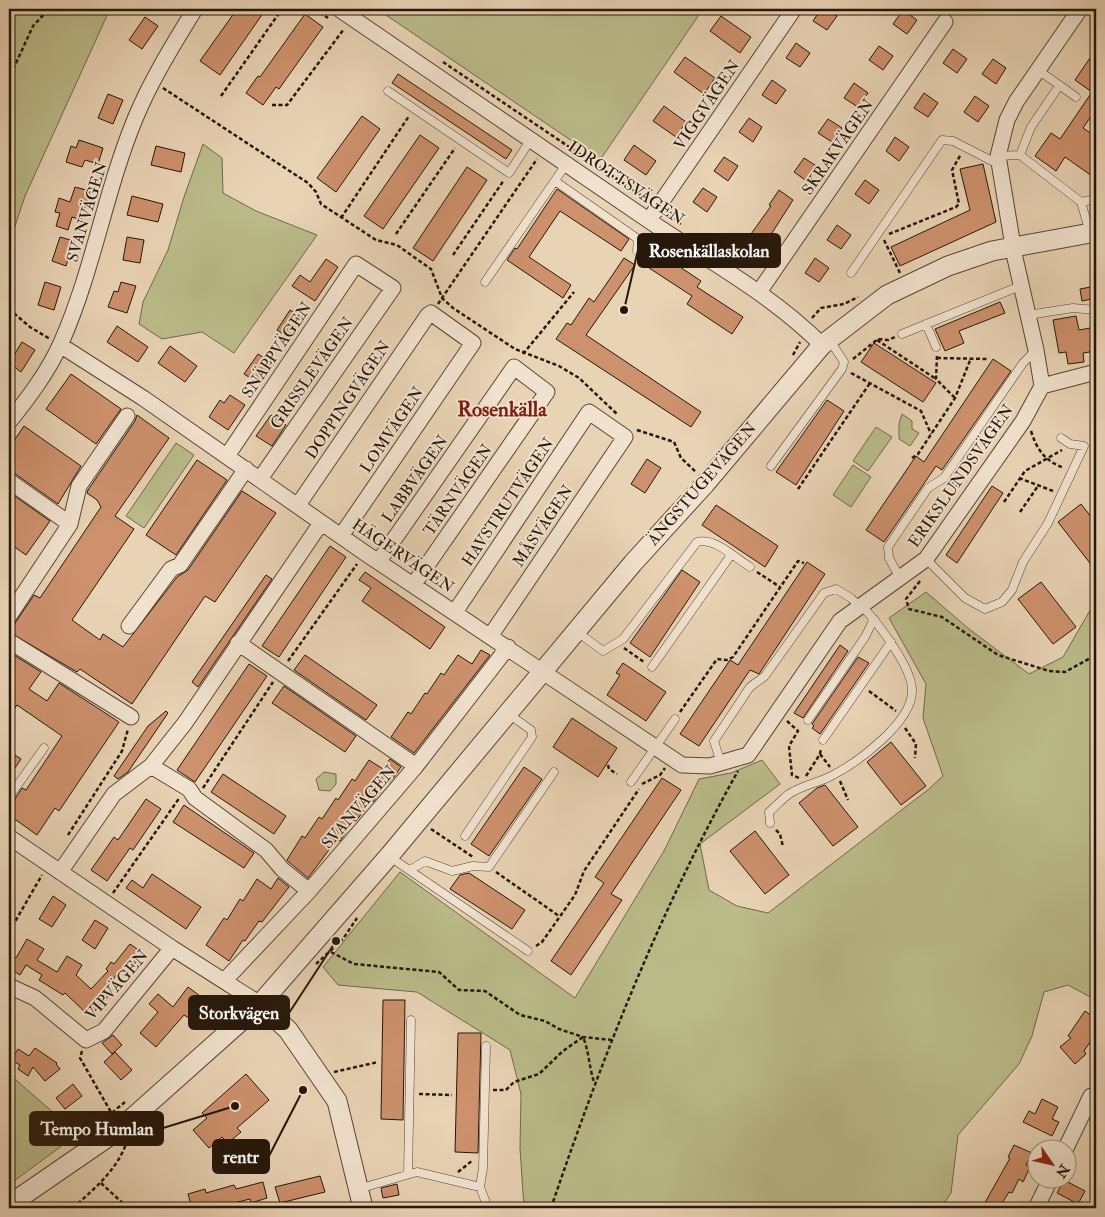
<svg xmlns="http://www.w3.org/2000/svg" width="1105" height="1217" font-family="'IM FELL Double Pica',serif">
  <style>
    .green { fill: #bbbb8a; stroke: #70694a }
    .building { fill: #cd916d; stroke: #26170a }
    .lines { fill: none; stroke-linecap: round; stroke-linejoin: round }
    .service-casing { stroke: #574635; stroke-width: 9 }
    .minor-casing { stroke: #574635; stroke-width: 17 }
    .tertiary-casing { stroke: #574635; stroke-width: 21 }
    .path { stroke: #26170a; stroke-width: 2.5; stroke-dasharray: 4 2.5; stroke-linecap: butt }
    .service { stroke: #f1e2cf; stroke-width: 8 }
    .minor { stroke: #f1e2cf; stroke-width: 15 }
    .tertiary { stroke: #f1e2cf; stroke-width: 19 }
    .labels { text-anchor: middle; dominant-baseline: central; stroke-width: 4; stroke-linejoin: round; paint-order: stroke }
    .street-label { font-size: 16px; fill: #26170a; stroke: #f1e2cf }
    .district-label { font-size: 21px; font-weight: bold; fill: #7a1f14; stroke: #f1e2cf }
    .leader { fill: none; stroke: #26170a; stroke-width: 2 }
    .callout-dot { fill: #26170a; stroke: #f1e2cf; stroke-width: 2 }
    .callout { fill: #26170a; stroke: #26170a; stroke-width: 2 }
    .callout-label { font-size: 18px; text-anchor: middle; font-weight: bold; fill: #fff }
  </style>
  <rect width="100%" height="100%" fill="#e9d3b5"/>
  <filter id="stains"><feTurbulence type="fractalNoise" baseFrequency=".004" numOctaves="4"/><feColorMatrix values="0 0 0 0 .2 0 0 0 0 .09 0 0 0 0 .02 0 0 0 .5 -.17"/></filter>
  <radialGradient id="worn" r=".72"><stop offset=".6" stop-color="#630" stop-opacity="0"/><stop offset="1" stop-color="#630" stop-opacity=".3"/></radialGradient>
  <path class="green" d="M9,9H110L25,196L9,244Z
    M377,9H703L600,160Z
    M203,144L222,158L223,193L256,211L317,235L234,353L202,332L162,339L139,324L143,302L168,250L184,197Z
    M902,414L912,421V429L919,433L910,446L899,439V424Z
    M876,427L892,437L868,471L853,461Z
    M176,443L194,455L144,528L126,516Z
    M853,465L871,477L851,507L833,495Z
    M926,592L969,629L1029,674L1063,657L1096,600V1000L1068,985L1044,992L1032,1036L1019,1064L958,1135L951,1193L941,1208H524L520,1148L521,1094L510,1050L417,992L338,985L323,967L400,872L575,998L664,851L699,779L731,773L762,760L780,784L700,844L709,890L737,906L768,913L929,789L943,776L923,718L926,684L889,618Z
    M324,772L336,774V784L330,791L319,790L316,779Z
    M9,1074L78,1134L14,1181L9,1172Z"/>
  <path class="building" d="M237,9H266L220,75L200,61Z
    M821,9H826L837,16L827,30L813,21Z
    M903,10L917,20L907,34L893,24Z
    M305,14L323,27L279,89L276,87L263,105L246,93L258,76L260,77Z
    M721,16L751,37L740,53L710,31Z
    M145,17L158,26L142,49L129,40Z
    M796,43L810,53L800,67L786,58Z
    M879,46L893,56L883,70L869,60Z
    M953,49L967,59L957,73L943,63Z
    M685,57L715,78L704,94L674,72Z
    M1090,58L1096,62V109L1083,128L1096,137V169L1092,176L1065,157L1056,171L1035,156L1051,133L1060,139L1092,92L1075,80Z
    M993,59L1006,68L996,84L982,74Z
    M398,74L512,150L506,159L392,83Z
    M772,80L786,90L776,104L762,95Z
    M854,83L868,93L858,107L844,98Z
    M924,93L938,103L928,117L914,108Z
    M108,94L123,100L113,124L98,118Z
    M975,96L989,106L978,122L964,112Z
    M664,106L686,122L676,137L653,121Z
    M362,116L380,129L336,192L317,178Z
    M749,118L762,127L753,142L739,132Z
    M828,119L842,128L832,142L818,133Z
    M420,135L439,148L383,229L364,216Z
    M895,137L909,147L899,161L886,151Z
    M79,140L103,148L98,164L85,160L82,167L66,162L71,146L76,148Z
    M634,145L656,161L646,175L624,160Z
    M156,146L185,153L181,172L151,165Z
    M724,157L738,166L728,181L714,171Z
    M804,158L818,167L808,182L794,172Z
    M983,164L996,222L900,266L891,247L970,210L960,169Z
    M467,167L487,180L433,261L413,248Z
    M865,180L879,190L869,204L855,194Z
    M75,187L90,191L81,220L72,217L68,230L56,226L60,213L55,212L59,198L70,202Z
    M703,188L717,197L707,212L693,202Z
    M557,189L629,239L621,251L560,211L529,257L571,285L563,298L507,260L515,248L517,249Z
    M779,190L793,200L765,244L751,234L771,206L769,205Z
    M132,196L163,204L158,222L127,215Z
    M837,225L851,235L841,249L827,240Z
    M60,237L74,241L66,266L52,261Z
    M127,237L144,240L140,263L123,260Z
    M653,249L701,281L697,287L743,317L732,334L687,304L692,296L643,264Z
    M624,258L635,265L586,335L701,412L691,427L556,339L567,323L571,325L589,298L594,302Z
    M815,258L829,268L819,282L805,273Z
    M326,259L338,267L315,301L292,286L300,275L310,282Z
    M45,282L61,287L54,310L38,305Z
    M121,282L136,286L127,313L108,307L114,291L118,292Z
    M1096,286V298L1082,301L1080,289Z
    M1000,302L1005,313L959,331L964,343L945,351L935,329Z
    M290,310L304,319L291,339L277,330Z
    M1076,316L1079,330L1096,327V351L1083,353L1084,362L1068,364L1066,352L1059,353L1053,320Z
    M117,326L148,347L138,362L107,342Z
    M22,342L35,350L21,372L9,363Z
    M874,343L936,383L923,402L861,362Z
    M170,346L197,366L185,382L158,363Z
    M258,354L274,364L260,384L244,374Z
    M993,359L1011,371L942,470L936,466L884,542L866,530L916,456L924,462Z
    M71,374L121,409L96,444L46,409Z
    M230,395L245,405L228,430L209,417L220,400L224,403Z
    M827,400L844,411L796,485L776,472Z
    M137,415L169,438L115,516L134,529L72,620L100,640L103,634L123,647L177,577L188,570L242,491L276,513L215,602L205,596L132,704L80,669L77,672L9,632L34,595L40,598L101,507L97,500L87,493L88,490L135,421Z
    M271,415L286,425L272,446L256,436Z
    M24,426L81,466L58,504L14,473L9,472V448Z
    M647,459L661,468L645,493L631,484Z
    M197,460L227,480L176,555L146,535Z
    M992,486L1003,493L957,563L946,555Z
    M9,492L50,521L26,555L9,543Z
    M1081,504L1096,523V571L1058,522Z
    M716,505L778,546L765,567L702,525Z
    M330,546L346,557L279,657L262,646Z
    M807,562L825,574L759,674L750,670L699,746L680,734L730,660L738,665Z
    M682,570L700,582L650,657L630,643Z
    M365,572L445,627L430,649L362,601L371,588L359,580Z
    M266,575L272,579L198,687L192,682Z
    M1041,582L1076,627L1053,644L1018,599Z
    M840,645L848,651L803,718L794,713Z
    M481,650L490,655L414,753L391,737L408,712L411,714L425,693L427,694L441,673L444,675L458,655L472,664Z
    M9,652L41,672L29,689L47,701L59,683L119,722L59,811L55,808L37,835L9,815V808L22,788L26,790L62,736L17,705L9,717Z
    M305,655L377,705L366,720L294,670Z
    M858,657L869,663L820,734L812,728L814,726L812,724Z
    M623,663L666,692L646,721L607,695L620,675L616,673Z
    M249,664L267,676L195,782L177,770Z
    M284,686L356,736L345,752L272,703Z
    M166,711L168,713L128,772L118,779L114,776L148,726Z
    M572,718L617,748L598,777L553,747Z
    M891,742L926,786L901,805L867,762Z
    M9,751L21,759L9,777Z
    M390,759L401,767L394,777L389,783L387,782L373,802L371,801L356,821L354,820L340,841L337,839L308,878L290,863L287,860L302,836L305,838L319,817L322,819L336,798L338,800L352,779L355,781L369,760L383,769Z
    M524,767L542,779L489,856L471,844Z
    M223,774L286,816L274,834L211,792Z
    M662,778L681,790L611,894L622,900L571,975L551,961L604,883L595,877Z
    M825,785L858,827L833,846L799,803L817,788Z
    M146,799L161,809L133,850L130,848L107,881L91,870L114,837L118,840Z
    M184,805L254,853L244,868L173,822Z
    M755,831L789,875L765,894L730,851Z
    M469,873L525,910L512,929L450,889L460,875Z
    M152,874L201,907L186,929L126,888L132,880L143,888Z
    M278,878L289,887L262,922L259,921L245,941L243,940L229,961L206,945L224,918L227,920L240,899L243,901L257,879L271,889Z
    M53,896L66,905L52,927L39,919Z
    M95,920L108,928L95,949L82,940Z
    M27,939L44,949L37,960L57,972L67,956L82,965L76,975L91,989L108,971L106,969L111,962L114,964L130,944L143,953L127,974L121,969L108,986L113,991L95,1011L91,1007L86,1013L65,993L63,995L39,980L42,975L26,965L20,975L9,968V953L16,958Z
    M188,987L204,999L189,1018L184,1015L156,1047L140,1033L158,1012L149,1004L158,994L173,1007Z
    M383,1000H405L403,1120L381,1119Z
    M1085,1011L1096,1019V1033L1084,1051L1086,1054L1075,1064L1060,1047L1071,1038L1068,1036Z
    M458,1033H481L478,1153L455,1152Z
    M113,1035L122,1045L112,1054L102,1043Z
    M35,1048L57,1063L56,1064L60,1069L45,1081L33,1067L28,1076L18,1069L20,1065L11,1060L18,1049L29,1056Z
    M115,1052L132,1070L121,1080L104,1062Z
    M246,1074L269,1100L237,1128L241,1132L228,1143L222,1137L209,1148L193,1130L207,1118L202,1113Z
    M73,1084L82,1096L65,1109L56,1098Z
    M1042,1099L1058,1107L1052,1119L1059,1122L1052,1136L1023,1122L1029,1111L1035,1114Z
    M1014,1145L1032,1153L1026,1165L1030,1167L1023,1182L1019,1179L1012,1193L1009,1192L999,1208H982L1010,1158L1008,1157Z
    M320,1176L325,1192L280,1203L275,1187Z
    M1064,1180L1085,1191L1078,1204L1057,1193Z
    M263,1182L267,1198L251,1203L250,1199L222,1206L221,1202L192,1208L188,1194L205,1189L206,1193L234,1185L236,1189Z
    M397,1184L399,1195L383,1198L381,1188Z"/>
  <g class="lines">
    <g class="service-casing">
      <path id="service" d="M1038,70L1076,97
        M388,91L509,173L531,139
        M1020,155L1081,202L1090,233
        M998,156L1020,155L1031,127L1059,86
        M555,181L638,239L637,251
        M1081,202L1096,199
        M851,273L942,140L953,141L998,164
        M485,282L567,163
        M1028,315L1073,308L1096,310
        M926,324L936,347
        M902,334L1020,286
        M771,466L842,369L844,362L829,339
        M926,559L965,598L985,609L1002,602L1012,590L1023,562L1048,523L1084,446L1070,444L1061,438
        M900,578L889,558L888,547L928,488L944,478L1023,363L1036,350
        M576,631L603,651L623,639L697,542C715,537 735,558 750,567
        M652,667L731,555
        M808,720L865,637L874,619
        M823,740L891,642
        M721,763L714,741L750,687L765,676L824,593L836,589L851,598L860,607
        M631,782L675,719
        M9,797L44,748
        M770,823L769,812C776,806 782,799 789,794C802,785 818,783 831,776C857,763 913,722 912,690C912,667 877,622 862,606
        M465,836L532,737L531,730L507,713
        M390,857L528,951
        M410,870L425,861L452,871L473,866L489,867L554,772
        M486,1046L483,1168L480,1187L488,1208
        M408,1173L411,1020
        M358,1189L417,1172L480,1187"/>
    </g>
    <g class="minor-casing">
      <path id="minor" d="M339,9C442,79 545,149 648,220C707,260 771,294 822,345
        M649,220L794,9
        M759,292L945,22
        M60,345L143,398L365,553L682,765L710,766L748,755L840,621L926,559L1023,421L1042,386L1036,350L1015,258L998,156L1007,120L1016,102L1080,9
        M1042,386L1096,372
        M9,422C29,397 48,372 61,343C93,271 105,192 135,119C151,80 173,45 195,9
        M227,456L356,264L393,288L260,479
        M9,481L70,524
        M298,505L428,315L431,313L473,343L341,536
        M379,561L514,367L547,392L414,584
        M455,612L589,412L625,437L491,635
        M9,616L70,524L79,486L127,416
        M129,626L171,569L180,565L246,469
        M9,641L131,717
        M238,643L416,766
        M151,766L189,789L195,798L266,850L283,870L309,891
        M9,837L172,948L260,1004
        M60,872L114,794L151,766L185,723L321,523
        M225,980L309,891L416,766L508,647
        M9,986L35,998L86,1040L104,1031L172,948
        M1065,1150L1091,1096L1096,1099
        M1036,1208L1050,1180"/>
    </g>
    <g class="tertiary-casing">
      <path id="tertiary" d="M260,1004L288,1030L337,1101L363,1208
        M9,1205L121,1128L260,1004L389,856L633,563L705,484L822,345L887,295L948,266L992,251L1096,232"/>
    </g>
    <path class="path" d="M314,9L328,18
      M443,62L648,200
      M9,88L11,74L33,26L49,9
      M163,88L308,183L316,192L321,204L376,240L397,245L431,269L442,298L537,159
      M221,96L282,9
      M272,105H287L344,29
      M670,212L672,218L681,224
      M341,218L409,116
      M396,234L455,148
      M889,234L956,207L959,204L952,170L961,154
      M884,240L900,273
      M453,255L504,180
      M438,304L442,298L453,308L515,349L559,366L579,378L617,414
      M9,309L30,327L50,339
      M812,318L821,308L844,304L858,297
      M877,340L936,379
      M523,354L574,292
      M793,355L800,342
      M937,356L936,379L955,398
      M937,358L987,359
      M853,359L878,339L888,340L895,337
      M851,373L921,411L931,434
      M637,430L674,442L681,458L696,472
      M1031,431C1037,450 1045,461 1064,468
      M1091,441L1096,436
      M912,458L918,454L955,398L971,358
      M1019,478L1053,491
      M950,482L960,489
      M798,489L870,383
      M1004,502L1025,471L1062,450
      M1020,512L1038,486
      M757,572L780,587
      M920,581L906,599L909,609L942,617L998,655L1049,671L1065,672L1096,655
      M624,648L644,662
      M288,661L357,564
      M869,691L896,711
      M680,712L717,659L727,660L733,657L798,561L804,563
      M787,721L798,731L789,746L792,775L799,778
      M905,728L916,744L915,758
      M820,754L830,767
      M608,765L609,769L617,774
      M806,776L820,754L821,748
      M840,781L848,800
      M642,784L660,775L665,768
      M203,788L273,682
      M431,829L473,857
      M776,830L780,834L783,847
      M68,835L122,751L128,729
      M496,872L559,916
      M113,893L180,797
      M9,932L42,875
      M536,946L542,942L575,895L584,871L639,789
      M331,952L354,964L439,972L459,990L485,991L520,1015L545,1021L559,1029L583,1037L612,1040
      M316,964L343,939L357,918
      M215,1023L232,1002
      M82,1051L80,1058L112,1114
      M334,1072L378,1062
      M493,1090H506L514,1082L539,1074L563,1051L583,1037C589,1051 589,1067 594,1082
      M419,1094L452,1095
      M102,1121L125,1102
      M458,1172L473,1160
      M101,1183L128,1208
      M73,1208C94,1189 116,1171 126,1144
      M551,1208C602,1058 660,910 738,771"/>
    <use href="#service" class="service"/>
    <use href="#minor" class="minor"/>
    <use href="#tertiary" class="tertiary"/>
  </g>
  <g class="labels">
    <g class="street-label">
      <text transform="translate(707 105) rotate(-56)">VIGGVÄGEN</text>
      <text transform="translate(838 147) rotate(-55)">SKRAKVÄGEN</text>
      <text transform="translate(626 183) rotate(34)">IDROTTSVÄGEN</text>
      <text transform="translate(87 212) rotate(-73)">SVANVÄGEN</text>
      <text transform="translate(277 350) rotate(-56)">SNÄPPVÄGEN</text>
      <text transform="translate(312 373) rotate(-55)">GRISSLEVÄGEN</text>
      <text transform="translate(348 400) rotate(-56)">DOPPINGVÄGEN</text>
      <text transform="translate(392 430) rotate(-56)">LOMVÄGEN</text>
      <text transform="translate(961 476) rotate(-55)">ERIKSLUNDSVÄGEN</text>
      <text transform="translate(415 479) rotate(-55)">LABBVÄGEN</text>
      <text transform="translate(702 484) rotate(-49)">ÄNGSTUGEVÄGEN</text>
      <text transform="translate(458 490) rotate(-55)">TÄRNVÄGEN</text>
      <text transform="translate(508 502) rotate(-56)">HAVSTRUTVÄGEN</text>
      <text transform="translate(543 526) rotate(-56)">MÅSVÄGEN</text>
      <text transform="translate(403 556) rotate(34)">HÄGERVÄGEN</text>
      <text transform="translate(359 807) rotate(-49)">SVANVÄGEN</text>
      <text transform="translate(117 985) rotate(-49)">VIPVÄGEN</text>
    </g>
    <g class="district-label">
      <text x="502" y="409">Rosenkälla</text>
    </g>
  </g>
  <path class="leader" d="M624 310L638 250M336 941L289 1013M235 1106L163 1128M303 1090L269 1156"/>
  <g class="callout-dot">
    <circle cx="624" cy="310" r="5"/>
    <circle cx="336" cy="941" r="5"/>
    <circle cx="235" cy="1106" r="5"/>
    <circle cx="303" cy="1090" r="5"/>
  </g>
  <g class="callout">
    <rect x="638" y="234" width="142" height="33" rx="5"/>
    <rect x="189" y="996" width="100" height="33" rx="5"/>
    <rect x="30" y="1112" width="133" height="33" rx="5"/>
    <rect x="213" y="1140" width="56" height="33" rx="5"/>
  </g>
  <g class="callout-label">
    <text x="709" y="257">Rosenkällaskolan</text>
    <text x="239" y="1019">Storkvägen</text>
    <text x="97" y="1135">Tempo Humlan</text>
    <text x="241" y="1163">rentr</text>
  </g>
  <rect width="1105" height="1217" fill="none" stroke="#e9d3b5" stroke-width="30"/>
  <rect x="10" y="10" width="1085" height="1197" fill="none" stroke="#26170a" stroke-width="2.5"/>
  <rect x="15" y="15" width="1075" height="1187" fill="none" stroke="#26170a"/>
  <g transform="translate(1052 1164) rotate(124)"><circle r="24" fill="#f1e2cf" stroke="#a09180"/>
  <path d="M0-4L9 19L0 12L-9 19Z" fill="#8f2418"/>
  <text y="-8" font-size="14" font-weight="bold" text-anchor="middle" fill="#26170a">N</text>
  </g>
  <rect width="100%" height="100%" filter="url(#stains)"/>
  <rect width="100%" height="100%" fill="url(#worn)"/>
</svg>
